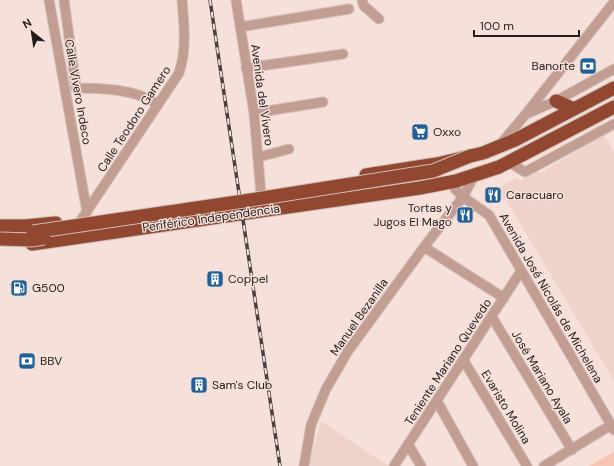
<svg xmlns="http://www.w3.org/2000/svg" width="614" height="466" font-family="'DM Sans',sans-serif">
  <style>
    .built { fill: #efd2c9 }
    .green { fill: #f8c4b4 }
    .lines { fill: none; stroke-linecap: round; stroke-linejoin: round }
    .minor-casing { stroke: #cfbdb7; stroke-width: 11 }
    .highway-casing { stroke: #cfbdb7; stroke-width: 15 }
    .minor { stroke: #c29d91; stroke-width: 9 }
    .highway { stroke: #914730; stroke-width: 13 }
    .rail-casing { stroke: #4b403d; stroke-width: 3.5 }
    .rail { stroke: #f5e0da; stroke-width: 2; stroke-dasharray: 6; stroke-linecap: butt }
    .highway-bridge-casing { stroke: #cfbdb7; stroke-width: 15; stroke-linecap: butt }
    .highway-bridge { stroke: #914730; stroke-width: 13 }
    .labels { text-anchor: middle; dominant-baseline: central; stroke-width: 3; stroke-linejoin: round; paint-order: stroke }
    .poi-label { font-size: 12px; fill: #241c1a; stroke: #f5e0da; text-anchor: start }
    .street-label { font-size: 12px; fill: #241c1a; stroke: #f5e0da }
  </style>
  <rect width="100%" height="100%" fill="#f5e0da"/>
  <path class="built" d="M604,135L614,152V381L499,188L517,177L520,181L537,171L540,173Z
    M321,421L367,452L389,466H312L309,464Z"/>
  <path class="green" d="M614,452V466H589Z"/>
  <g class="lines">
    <g class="minor-casing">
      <path id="minor" d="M49,0L87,212
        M64,0L76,88C100,88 138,89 158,105
        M236,0L254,113L261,194
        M362,0L364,6L379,19
        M240,27L349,9
        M246,68L343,54
        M254,113L323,102
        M526,114L556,101L614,69
        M499,146L525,115L614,2
        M259,157L289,149
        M509,162L525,172L614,124
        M455,189L463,197L489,215L614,430
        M81,220L179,73C187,49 184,25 182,0
        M424,247L504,298
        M492,317L572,450
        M464,361L527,466
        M437,401L473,466
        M408,444L421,466
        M304,466L311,425L326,389L348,351L424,247L463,197L474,176
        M394,466L521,271
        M544,466L611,425"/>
    </g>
    <g class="highway-casing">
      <path id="highway" d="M556,101L574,109
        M366,175L437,164L483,153L515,140L614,88
        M0,226H25L56,223
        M32,244L420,188L456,181L499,167L614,107"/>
    </g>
    <use href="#minor" class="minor"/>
    <use href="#highway" class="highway"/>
    <g class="rail-casing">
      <path id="rail" d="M210,0L280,466"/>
    </g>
    <use href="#rail" class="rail"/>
    <g class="highway-bridge-casing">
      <path id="highway-bridge" d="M33,232L244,201L433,171L470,156
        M0,239L31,240L44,238"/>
    </g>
    <use href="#highway-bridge" class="highway-bridge"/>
  </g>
  <defs>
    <g id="bank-square" transform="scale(0.9)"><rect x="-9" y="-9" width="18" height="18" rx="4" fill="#206096" stroke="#f5e0da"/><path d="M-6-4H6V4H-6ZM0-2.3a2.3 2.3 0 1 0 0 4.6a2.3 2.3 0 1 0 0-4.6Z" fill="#fff"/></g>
    <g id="supermarket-square" transform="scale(0.9)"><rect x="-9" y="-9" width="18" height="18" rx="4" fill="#206096" stroke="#f5e0da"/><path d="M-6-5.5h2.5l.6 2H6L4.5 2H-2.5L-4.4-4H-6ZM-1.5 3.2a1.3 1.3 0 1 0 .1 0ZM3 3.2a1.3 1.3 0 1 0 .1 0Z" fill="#fff"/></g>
    <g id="restaurant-square" transform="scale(0.9)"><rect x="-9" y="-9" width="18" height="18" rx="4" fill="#206096" stroke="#f5e0da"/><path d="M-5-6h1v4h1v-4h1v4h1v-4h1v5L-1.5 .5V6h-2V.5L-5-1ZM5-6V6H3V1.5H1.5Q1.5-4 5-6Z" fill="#fff"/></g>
    <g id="building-square" transform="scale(0.9)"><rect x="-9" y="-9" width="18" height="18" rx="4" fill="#206096" stroke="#f5e0da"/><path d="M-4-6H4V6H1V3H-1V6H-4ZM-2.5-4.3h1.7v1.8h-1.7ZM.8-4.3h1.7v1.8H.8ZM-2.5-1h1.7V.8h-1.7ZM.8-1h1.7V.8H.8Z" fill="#fff"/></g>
    <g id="fuel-square" transform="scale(0.9)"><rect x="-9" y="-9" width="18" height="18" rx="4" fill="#206096" stroke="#f5e0da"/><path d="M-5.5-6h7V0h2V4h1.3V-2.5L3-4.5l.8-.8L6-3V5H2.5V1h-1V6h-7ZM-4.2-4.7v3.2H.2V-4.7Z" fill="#fff"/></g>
  </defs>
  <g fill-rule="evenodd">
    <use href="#bank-square" x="588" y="66"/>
    <use href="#supermarket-square" x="420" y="132"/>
    <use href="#restaurant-square" x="493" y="195"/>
    <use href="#restaurant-square" x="465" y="215"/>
    <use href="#building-square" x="215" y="279"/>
    <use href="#fuel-square" x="19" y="288"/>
    <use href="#bank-square" x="27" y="361"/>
    <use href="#building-square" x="199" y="385"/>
  </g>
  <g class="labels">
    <g class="poi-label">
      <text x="575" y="66" text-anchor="end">Banorte</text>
      <text x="433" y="132">Oxxo</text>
      <text x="506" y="195">Caracuaro</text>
      <text x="452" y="208" text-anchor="end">Tortas y<tspan x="452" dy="14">Jugos El Mago</tspan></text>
      <text x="228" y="279">Coppel</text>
      <text x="32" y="288">G500</text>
      <text x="40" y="361">BBV</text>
      <text x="212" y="385">Sam's Club</text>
    </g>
    <g class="street-label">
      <text transform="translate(78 92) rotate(80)">Calle Vivero Indeco</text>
      <text transform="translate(262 95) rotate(82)">Avenida del Vivero</text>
      <text transform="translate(134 119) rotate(-57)">Calle Teodoro Gamero</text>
      <text transform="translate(211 218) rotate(-8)">Periférico Independencia</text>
      <text transform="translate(551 298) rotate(60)">Avenida José Nicolás de Michelena</text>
      <text transform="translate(359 317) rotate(-55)">Manuel Bezanilla</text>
      <text transform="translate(448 362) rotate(-57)">Teniente Mariano Quevedo</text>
      <text transform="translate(542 377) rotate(59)">José Mariano Ayala</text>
      <text transform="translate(506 407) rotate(59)">Evaristo Molina</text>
    </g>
  </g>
  <g transform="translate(32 32) rotate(330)" stroke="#f5e0da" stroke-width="3" paint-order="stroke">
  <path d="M0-3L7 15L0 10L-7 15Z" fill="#241c1a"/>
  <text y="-6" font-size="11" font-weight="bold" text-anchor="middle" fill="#241c1a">N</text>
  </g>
  <path d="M474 30v6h105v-6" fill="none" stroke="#241c1a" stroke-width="2"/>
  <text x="480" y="30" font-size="12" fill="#241c1a" stroke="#f5e0da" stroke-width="3" paint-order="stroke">100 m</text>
</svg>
